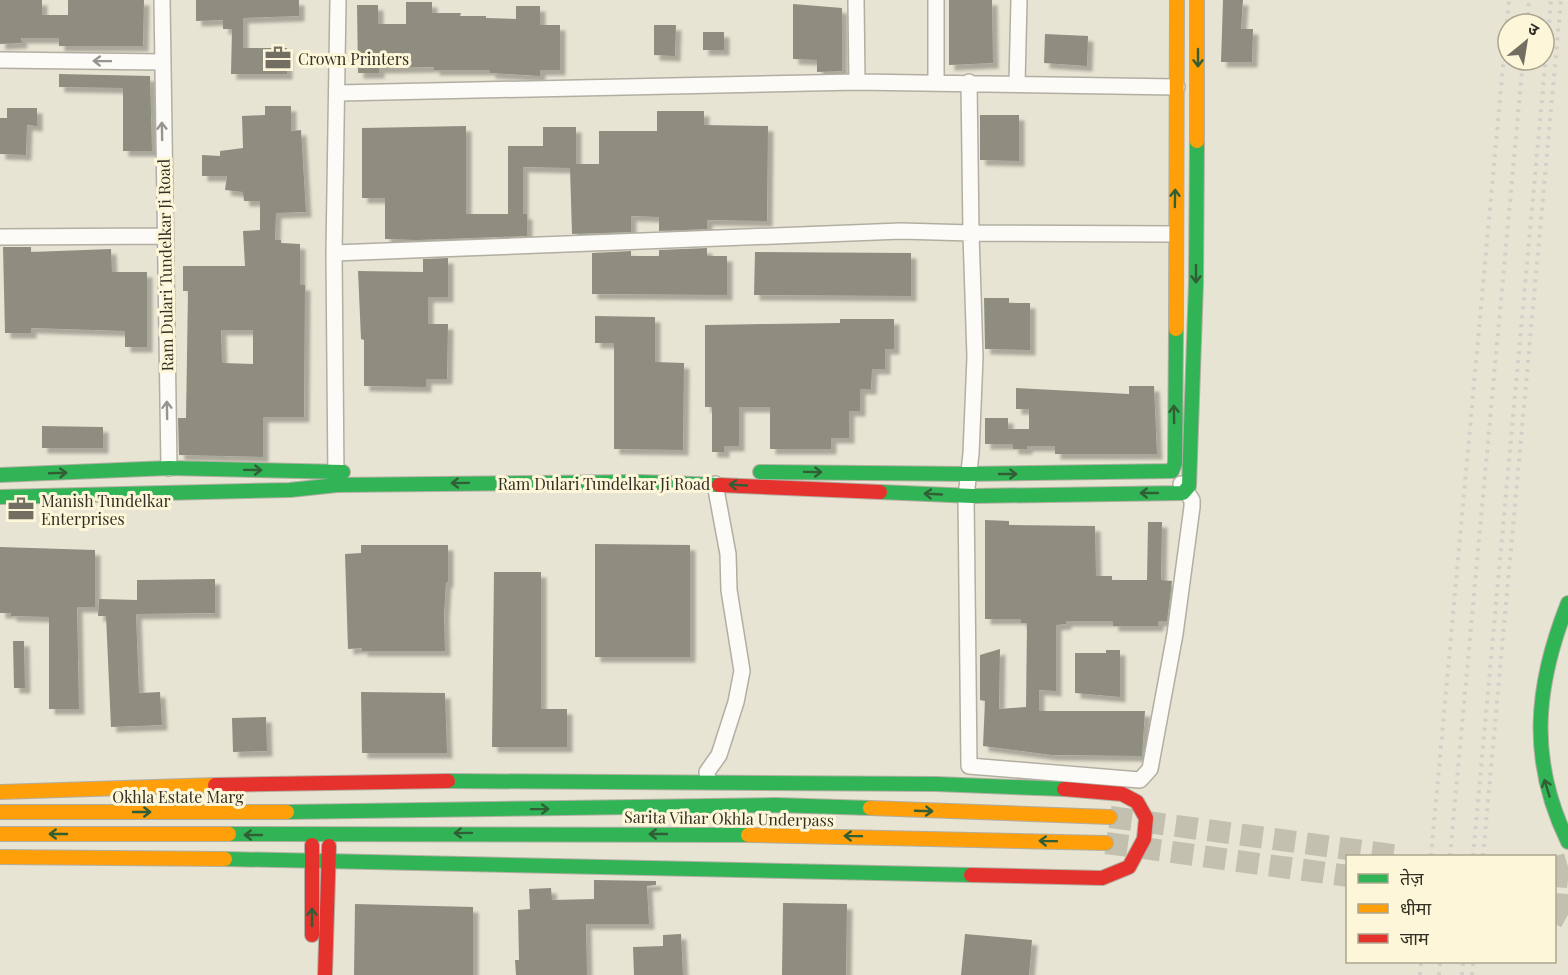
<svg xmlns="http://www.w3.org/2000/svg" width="1568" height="975" font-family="'Playfair Display','Noto Sans Devanagari',serif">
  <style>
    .building { fill: #8f8d80; fill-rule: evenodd; filter: url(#shadow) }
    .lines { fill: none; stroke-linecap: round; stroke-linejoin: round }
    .secondary-tunnel { stroke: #c4c0b0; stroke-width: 22; stroke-dasharray: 22 11; stroke-linecap: butt }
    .highway-tunnel { stroke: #c4c0b0; stroke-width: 28; stroke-dasharray: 28 14; stroke-linecap: butt }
    .street-casing { stroke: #b2aea2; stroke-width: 18 }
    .fast-casing { stroke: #b2aea2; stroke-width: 16 }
    .slow-casing { stroke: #b2aea2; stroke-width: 16 }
    .jam-casing { stroke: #b2aea2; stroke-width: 16 }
    .street { stroke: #fcfbf8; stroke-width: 15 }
    .fast { stroke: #30b455; stroke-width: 14 }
    .slow { stroke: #ff9f0a; stroke-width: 14 }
    .jam { stroke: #e5322d; stroke-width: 14 }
    .rail { stroke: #d2d0cb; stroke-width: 4; stroke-dasharray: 3 6; stroke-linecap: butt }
    .oneway { stroke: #315e35 }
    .oneway2 { stroke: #97958e }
    .labels { text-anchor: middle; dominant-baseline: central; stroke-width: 6; stroke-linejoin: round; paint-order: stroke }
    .poi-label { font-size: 16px; fill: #322f24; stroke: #fdf6d8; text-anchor: start }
    .street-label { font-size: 16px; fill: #322f24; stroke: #fdf6d8 }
  </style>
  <defs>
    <filter id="shadow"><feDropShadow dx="5.5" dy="5.5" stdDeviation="1.5" flood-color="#0004"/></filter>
  </defs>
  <rect width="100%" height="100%" fill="#e8e4d3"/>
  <path class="building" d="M0,0H42V15H68V0H144L143,46H59V38H21L22,43L0,44Z
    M196,0H299V16L243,18V48H287V74H231L232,29H223V20L196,21Z
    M949,0H992L993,63L949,65Z
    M1223,0H1243L1241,29H1253L1252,62H1221Z
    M406,2H432V13H461L460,16H486V18L516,19V6H540V25H560V70H540V76L490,73V70H434V67L379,68V73H358L357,5H378V24H406Z
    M793,4L842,8V71L817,72V60L793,59Z
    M654,25H676L675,56L654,55Z
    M703,32H724V50H703Z
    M1045,34L1088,36L1087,66L1044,63Z
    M59,74L150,76L152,151H123V88L59,87Z
    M265,106H291V131L301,130L306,212L276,213L275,240H281V243L300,244V285H305L304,417H263V457L179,455L178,418H186L188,291H183V266H245L243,231L260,230V201H244L243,192L225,190L227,176H202V155L220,156V151L243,148L242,116L265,115ZM221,330H253V364L222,363Z
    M7,108H37V126L27,125L26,155L0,154V118H7Z
    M657,111H704V125L768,126L767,221L707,220V229L659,231V217L631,216V232L572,234L570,168L523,167V214H527V236L417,240L385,239V198H362V128L466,126V214H508V146H543V127H576V164H599V131H657Z
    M980,115H1019V161L980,160Z
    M3,247H31V252L111,249L112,272H147V347H125V331L31,328V333H5Z
    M707,248V256H727V295L592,294V253L631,251V256H659V250Z
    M755,252L911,253V296L754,295Z
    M448,258V297H428V324H448L447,379H426V387L364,386V340L361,339L358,271L423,272V259Z
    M984,298H1009V303H1030V350L985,349Z
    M595,316L655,317V362L684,363L683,450L614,449V343H595Z
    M840,319H894V349H885V369H872L871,389H860V411H849V438H831V449H770V407H739V446H724V452H712V407H705V325L840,323Z
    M1129,386H1154L1157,454H1055V446H1027V449H1013V444H985V418H1008V429H1029V409H1016V388L1129,394Z
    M42,426L103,427V448H42Z
    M985,520L1009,521V525L1095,526L1096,576H1112V580H1147L1148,522H1162L1161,580L1172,581L1167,621H1158V626H1113V621H1066V624L1056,625V691L1039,690V711H1145L1142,756L1052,755L983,746L985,701L980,700V655L1000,649L999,709L1026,707L1027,623H1021V619H985Z
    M595,544L690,545V657H595Z
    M361,545H448V582H446L444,615L445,651H362V648L348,649L345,554L361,553Z
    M0,547L95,550V607H77L79,709H49V617L11,616V613H0Z
    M494,572H541V709H567V747H492Z
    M215,579V613L136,614L139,693L160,692L162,725L111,727L106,616H98L99,599L137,600V580Z
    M13,641H24L25,688H14Z
    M1106,650H1120V697L1075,693V653H1106Z
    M361,692L445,693L447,753H362Z
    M266,717L267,751L233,752L232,718Z
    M594,880L656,881V885L647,886L649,924H586L587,975H516L515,960H519L518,910L530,909L529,889L551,888L552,900L594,899Z
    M783,903L847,904L846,975H782Z
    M355,904L473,907V975H354Z
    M681,934L683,975H634L633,947L663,946V935Z
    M965,934L1032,940L1029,975H961Z"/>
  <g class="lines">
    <path class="secondary-tunnel" d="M1110,817L1400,856
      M1106,843L1348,876
      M1554,876L1568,877
      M1554,904L1568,905"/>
    <path class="highway-tunnel" d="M1554,871L1568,867
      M1554,907L1568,915"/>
    <g class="street-casing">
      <path id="street" d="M162,0L169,468
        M856,0L857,82
        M936,0V82
        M0,60L161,62
        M1017,83L1019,0
        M338,93L857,82L1177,87
        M1174,234L971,233L975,357L971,454L966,496L969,766L1140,780L1150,769L1175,634L1192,507V500L1181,484
        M0,237L164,236
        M334,253L901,231L971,233L969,82
        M336,479L334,253L338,0
        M708,781L707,772L719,755L736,702L742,671L729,590L728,554L715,484"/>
    </g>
    <g class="fast-casing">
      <path id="fast" d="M760,472L968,474L1172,471L1175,463L1176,329
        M0,475L169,468L343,472
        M880,492L973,496L1183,493L1189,486L1196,283L1197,141
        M0,497L290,490L337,485L640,482L719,485
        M1568,603C1535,686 1528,760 1568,842
        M448,781L936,784L1064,789
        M287,812L776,805L870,808
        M229,834L748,835
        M225,859L971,875"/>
    </g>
    <g class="slow-casing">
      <path id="slow" d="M1197,141V0
        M1176,329L1177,0
        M0,792L215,785
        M870,808L1110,817
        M0,812H287
        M0,834H229
        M748,835L1106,843
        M0,857L225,859"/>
    </g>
    <g class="jam-casing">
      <path id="jam" d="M719,485L880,492
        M215,785L448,781
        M312,845V935
        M971,875L1102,878L1129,867L1144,839L1146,818L1137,802L1122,794L1064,789
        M325,975L329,846"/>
    </g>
    <use href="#street" class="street"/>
    <use href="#fast" class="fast"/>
    <use href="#slow" class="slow"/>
    <use href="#jam" class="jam"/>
    <path class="rail" d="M1527,24L1529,0
      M1431,856L1509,0
      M1450,856L1523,60
      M1473,856L1551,0
      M1483,856L1561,0
      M1420,975L1421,962
      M1439,975L1440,962
      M1462,975L1463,962
      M1472,975L1473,962"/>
  </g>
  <defs><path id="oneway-shaft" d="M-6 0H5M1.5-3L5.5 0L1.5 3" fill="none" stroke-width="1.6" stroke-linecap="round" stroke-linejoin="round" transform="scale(1.5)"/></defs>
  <g class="oneway">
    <use href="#oneway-shaft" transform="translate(1198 58) rotate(90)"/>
    <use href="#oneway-shaft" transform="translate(1175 198) rotate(-89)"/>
    <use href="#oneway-shaft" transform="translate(1196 274) rotate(90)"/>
    <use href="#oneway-shaft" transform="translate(1174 414) rotate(-91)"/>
    <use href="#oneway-shaft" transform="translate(253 470) rotate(1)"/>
    <use href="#oneway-shaft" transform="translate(813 472) rotate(1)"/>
    <use href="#oneway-shaft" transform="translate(58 473) rotate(-2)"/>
    <use href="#oneway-shaft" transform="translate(1008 474)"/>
    <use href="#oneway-shaft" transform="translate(460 483) rotate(179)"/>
    <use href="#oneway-shaft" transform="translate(738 485) rotate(-177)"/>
    <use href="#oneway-shaft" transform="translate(1149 493) rotate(180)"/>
    <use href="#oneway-shaft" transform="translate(933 494) rotate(-177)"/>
    <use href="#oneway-shaft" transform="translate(1547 788) rotate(-107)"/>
    <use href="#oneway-shaft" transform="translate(540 809) rotate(-1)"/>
    <use href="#oneway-shaft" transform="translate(924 811) rotate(2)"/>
    <use href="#oneway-shaft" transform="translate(142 812)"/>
    <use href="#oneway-shaft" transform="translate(463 833) rotate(179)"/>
    <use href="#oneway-shaft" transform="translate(58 834) rotate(-180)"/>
    <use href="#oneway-shaft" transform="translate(658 834) rotate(-180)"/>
    <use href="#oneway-shaft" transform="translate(253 835) rotate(-180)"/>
    <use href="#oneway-shaft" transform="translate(853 836) rotate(-179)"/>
    <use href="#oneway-shaft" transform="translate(1048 841) rotate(-179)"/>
    <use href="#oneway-shaft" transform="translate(312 917) rotate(-90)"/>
  </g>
  <g class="oneway2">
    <use href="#oneway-shaft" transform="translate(102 61) rotate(-179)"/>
    <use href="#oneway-shaft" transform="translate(162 131) rotate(-91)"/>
    <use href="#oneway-shaft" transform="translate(167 410) rotate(-91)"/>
  </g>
  <defs>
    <g id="office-bare" transform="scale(2.07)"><path d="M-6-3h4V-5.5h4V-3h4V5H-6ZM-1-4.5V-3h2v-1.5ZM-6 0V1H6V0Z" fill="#726e61" stroke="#fdf6d8" stroke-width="2.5" paint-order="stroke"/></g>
  </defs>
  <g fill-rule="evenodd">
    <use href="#office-bare" x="278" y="58"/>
    <use href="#office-bare" x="21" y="509"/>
  </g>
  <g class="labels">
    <g class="poi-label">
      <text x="298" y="58">Crown Printers</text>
      <text x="41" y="500">Manish Tundelkar<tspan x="41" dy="18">Enterprises</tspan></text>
    </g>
    <g class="street-label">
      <text transform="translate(165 265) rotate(-91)">Ram Dulari Tundelkar Ji Road</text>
      <text x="604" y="483">Ram Dulari Tundelkar Ji Road</text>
      <text x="178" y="796">Okhla Estate Marg</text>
      <text transform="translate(729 818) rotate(1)">Sarita Vihar Okhla Underpass</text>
    </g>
  </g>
  <rect x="1346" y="855" width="210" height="108" fill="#fdf6d8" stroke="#aca690" stroke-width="1.5"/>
  <rect x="1358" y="874" width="30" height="9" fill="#30b455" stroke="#aca690" stroke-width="1.5"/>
  <text x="1400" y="885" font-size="18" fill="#322f24">तेज़</text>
  <rect x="1358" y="904" width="30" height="9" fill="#ff9f0a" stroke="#aca690" stroke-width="1.5"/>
  <text x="1400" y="915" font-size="18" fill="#322f24">धीमा</text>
  <rect x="1358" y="934" width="30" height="9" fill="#e5322d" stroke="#aca690" stroke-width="1.5"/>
  <text x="1400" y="945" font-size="18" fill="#322f24">जाम</text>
  <g transform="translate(1526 42) rotate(30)"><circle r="28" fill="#fdf6d8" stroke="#aca690" stroke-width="1.5"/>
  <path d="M0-4.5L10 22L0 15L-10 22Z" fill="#726e61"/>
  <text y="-9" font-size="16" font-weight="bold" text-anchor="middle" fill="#322f24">उ</text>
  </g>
</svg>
